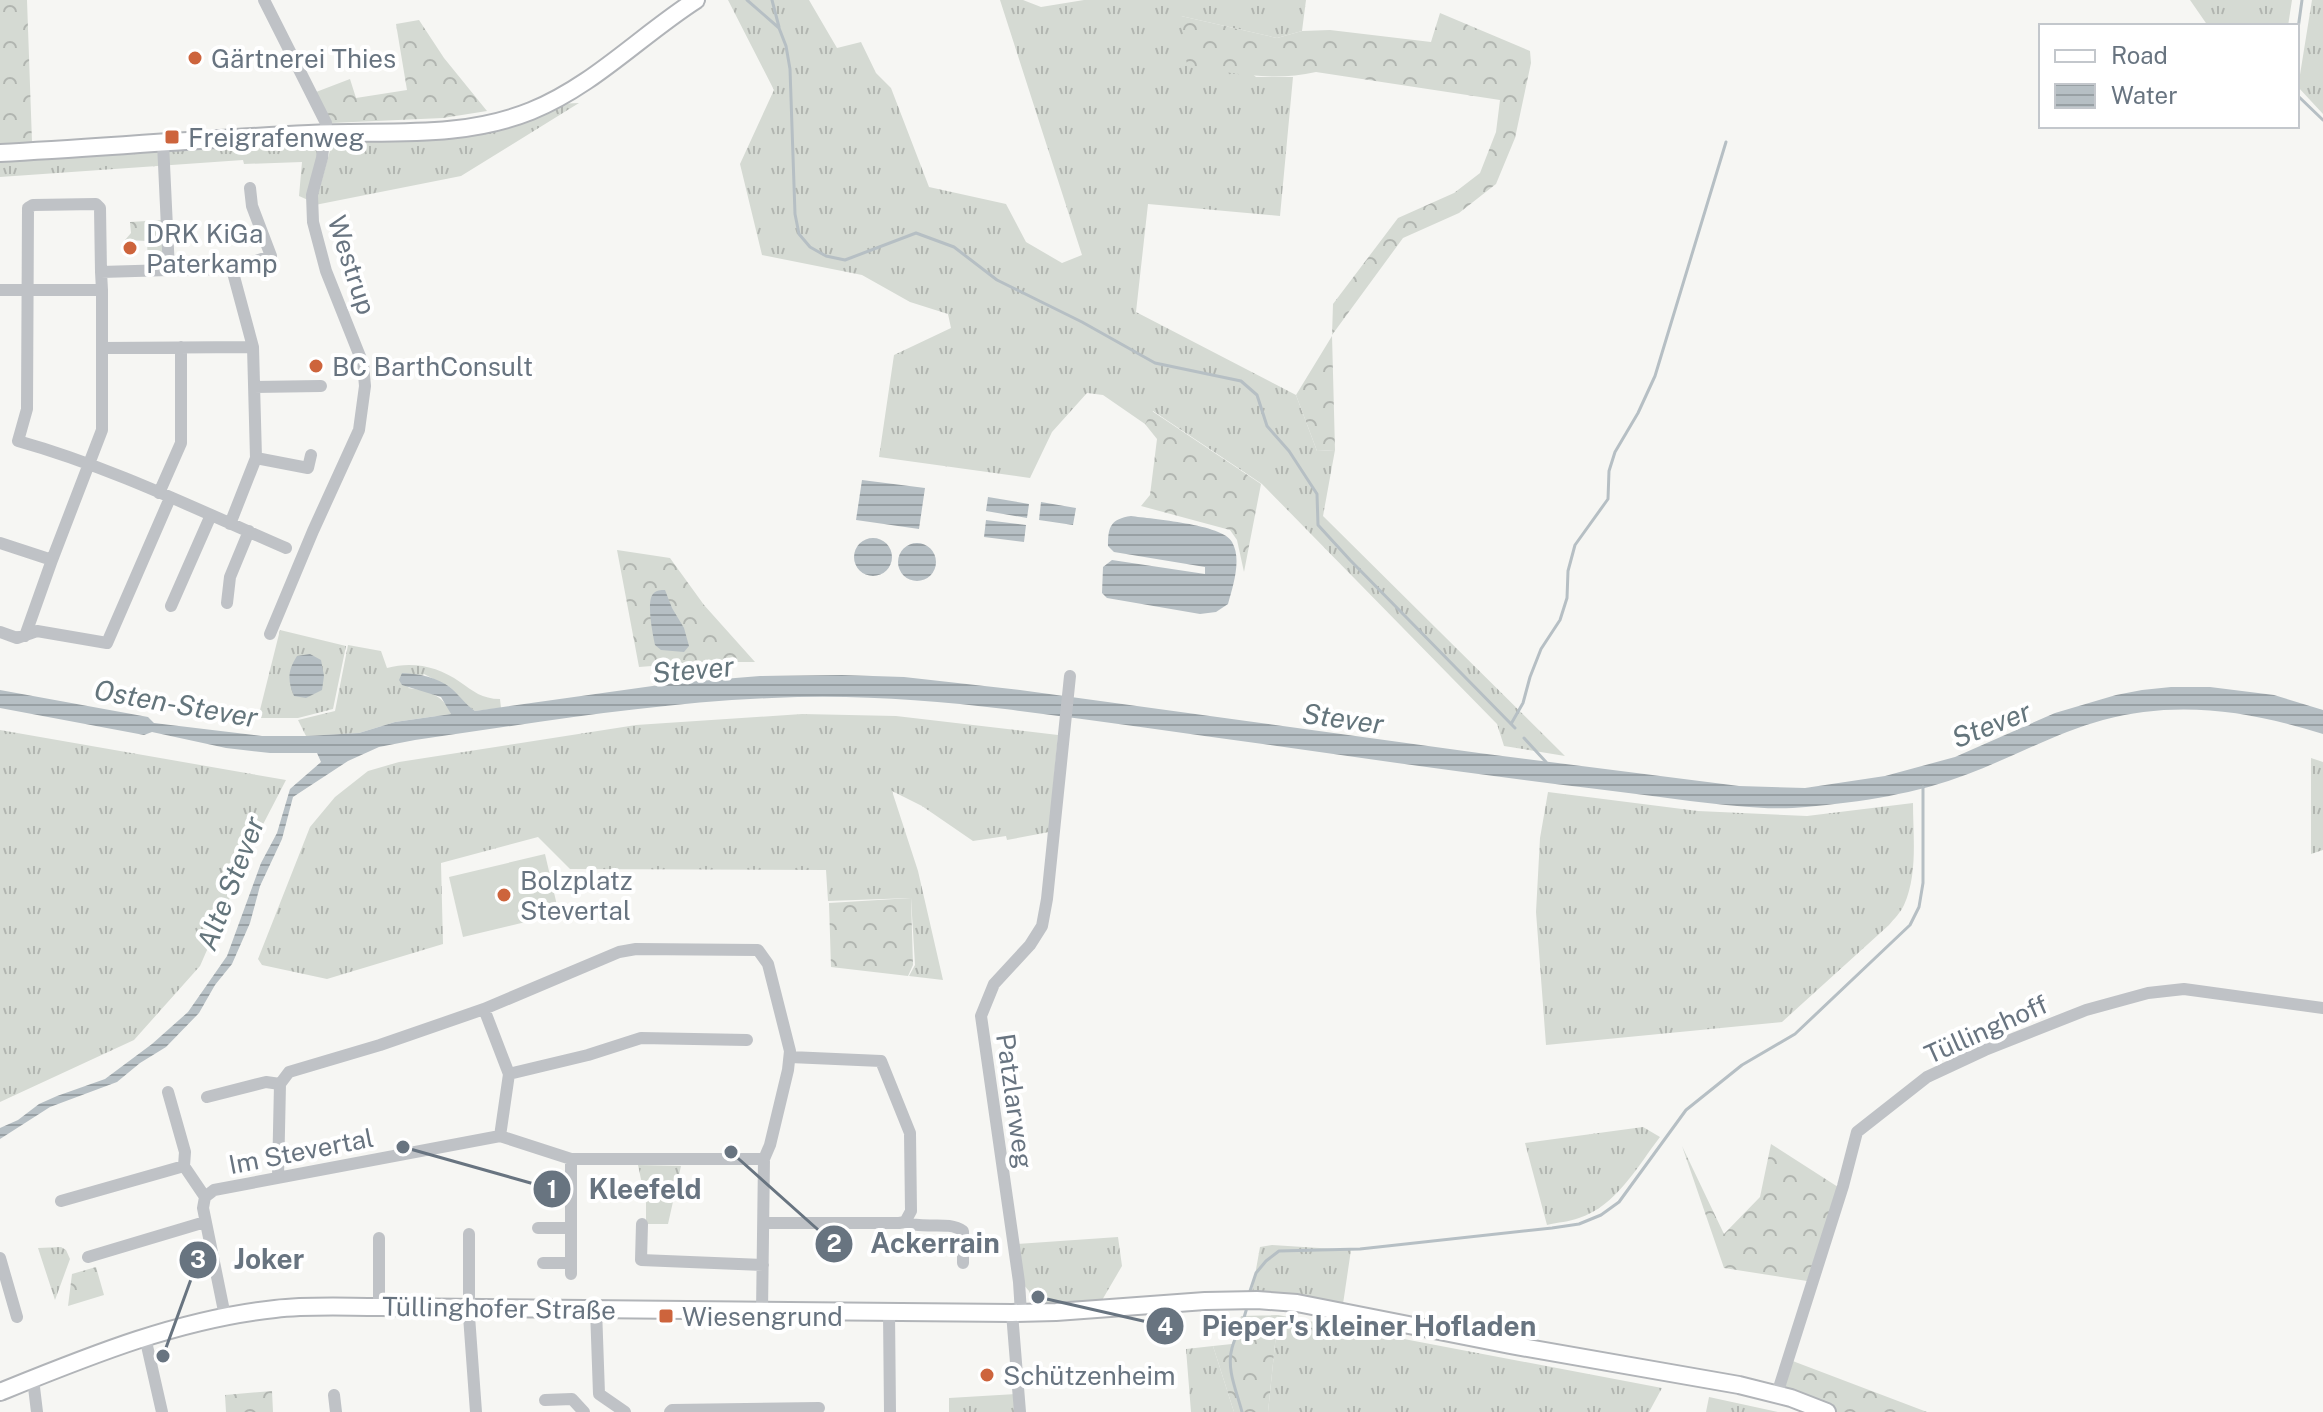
<svg xmlns="http://www.w3.org/2000/svg" width="2323" height="1412" font-family="'Public Sans',sans-serif">
  <style>
    .grass { fill: url(#grass-tufts) }
    .forest { fill: url(#forest-crowns) }
    .garden { fill: #d5dad3 }
    .water { fill: url(#water-rules) }
    .lines { fill: none; stroke-linecap: round; stroke-linejoin: round }
    .stream { stroke: #b6bfc4; stroke-width: 3 }
    .major-casing { stroke: #b1b4b8; stroke-width: 20 }
    .minor { stroke: #bfc2c6; stroke-width: 12 }
    .major { stroke: #fff; stroke-width: 16 }
    .poi-dot { fill: #cd643c; stroke: #fff; stroke-width: 3 }
    .labels { text-anchor: middle; dominant-baseline: central; stroke-width: 8; stroke-linejoin: round; paint-order: stroke }
    .poi-label { font-size: 26px; fill: #687480; stroke: #fff; text-anchor: start }
    .street-label { font-size: 26px; fill: #687480; stroke: #fff }
    .water-label { font-size: 28px; font-style: italic; fill: #64757c; stroke: #fff }
    .leader { fill: none; stroke: #687480; stroke-width: 3 }
    .callout-dot { fill: #687480; stroke: #fff; stroke-width: 3 }
    .mark-label { font-size: 24px; text-anchor: middle; font-weight: bold; fill: #fff }
    .callout-label { font-size: 28px; text-anchor: middle; font-weight: bold; fill: #687480; stroke: #fff; stroke-width: 8; stroke-linejoin: round; paint-order: stroke }
  </style>
  <defs>
    <pattern id="grass-tufts" width="24" height="20" patternUnits="userSpaceOnUse" patternTransform="scale(2)"><rect width="24" height="20" fill="#d5dad3"/><path d="M3 7l-1-3M5 7V3M7 7l1-3M15 17l-1-3M17 17v-4M19 17l1-3" fill="none" stroke="#b1b5b0"/></pattern>
    <pattern id="forest-crowns" width="20" height="18" patternUnits="userSpaceOnUse" patternTransform="scale(2)"><rect width="20" height="18" fill="#d5dad3"/><path d="M2 6a3 3 0 1 1 6 0M12 15a3 3 0 1 1 6 0" fill="none" stroke="#b1b5b0"/></pattern>
    <pattern id="water-rules" width="6" height="5" patternUnits="userSpaceOnUse" patternTransform="scale(2)"><rect width="6" height="5" fill="#b6bfc4"/><path d="M0 2.5h6" fill="none" stroke="#98a0a4"/></pattern>
  </defs>
  <rect width="100%" height="100%" fill="#f6f6f3"/>
  <path class="grass" d="M728,0H809L837,48L861,42L876,73L891,88L929,187L1006,204L1026,242L1062,263L1082,255L1000,0H1023L1041,7L1084,0H1306L1302,31L1277,38L1181,16L1256,77H1293L1280,216L1148,204L1136,312L1296,395L1317,451L1335,450L1323,516L1565,756L1504,746L1497,724L1262,484L1153,411L1145,424L1103,395L1087,393L1052,432L1030,478L879,457L894,355L951,328L948,314L910,302L862,275L762,255L740,164L774,90Z
    M2190,0H2292L2288,26H2208Z
    M2312,0H2323V114L2298,87Z
    M579,103L461,176L315,205L334,136L400,138L557,104Z
    M325,137L308,200L299,196L302,162L244,164L243,160L0,177V158Z
    M280,630L346,646L333,709L298,718H258Z
    M348,645L381,651L387,668C412,661 438,666 460,682C473,691 482,699 500,699L501,708L475,711L466,705L451,688L424,674L408,688C427,690 444,695 451,714L395,722L359,733L306,736L298,720L335,711Z
    M802,714L896,716L1058,735L1049,832L1007,840L1006,836L973,841L922,806L892,791L918,871L943,980L909,976L915,965L911,898L828,901L826,870L570,869L538,837L441,863L443,944L327,979L262,965L258,959L310,827L335,797L368,771L399,762L636,725Z
    M0,730L286,780L257,836L200,966L134,1040L0,1102Z
    M2311,758L2323,762V850L2311,854Z
    M1548,792L1698,811L1807,816L1913,803C1913,836 1918,874 1904,905C1901,912 1894,919 1889,925L1782,1022L1546,1045L1536,912L1540,838Z
    M1643,1127L1660,1137C1637,1167 1616,1206 1579,1218C1569,1222 1558,1222 1547,1225L1525,1143Z
    M638,1165L681,1166L668,1224H646V1203Z
    M1118,1237L1122,1266L1101,1302L1041,1307L1031,1298L1029,1291L1022,1283L1017,1244Z
    M1272,1245L1351,1250L1343,1304L1252,1292L1260,1247Z
    M61,1247L66,1250L70,1259L55,1300L38,1248Z
    M1278,1315L1662,1388L1649,1412H1268Z
    M1213,1346L1234,1412H1191L1186,1349Z
    M1016,1394L1017,1412H949V1398Z
    M1709,1397L1778,1412H1706Z"/>
  <path class="forest" d="M0,0H27L32,142L0,144Z
    M1440,13L1530,51L1531,63L1515,138L1496,184L1459,213L1403,238L1332,335L1335,450L1317,451L1296,395L1332,336L1333,304L1398,218L1454,193L1480,173L1496,132L1500,100L1316,72C1272,82 1231,73 1187,66L1181,16L1277,38L1302,31L1330,30L1431,42Z
    M419,20L444,58L487,111L443,118L331,123L316,92L350,79L356,98L407,90L396,24Z
    M163,220L164,254L157,264L148,265L147,241L125,240L131,233L130,222Z
    M1152,411L1261,484L1244,572L1237,540L1230,530L1141,506L1150,495L1157,439L1145,424Z
    M617,550L670,558L704,605L755,662H703L639,667Z
    M911,898L913,965L908,976L831,967L829,903Z
    M1771,1144L1838,1187L1807,1281L1724,1268L1682,1146L1724,1234L1760,1197Z
    M96,1267L104,1295L68,1306L72,1274Z
    M1278,1315L1268,1412H1234L1213,1346L1232,1344L1241,1316Z
    M1790,1360L1927,1412H1836L1780,1392Z
    M272,1391L273,1412H226L225,1395Z"/>
  <path class="garden" d="M545,854L559,914L463,937L449,877Z"/>
  <path class="water" d="M862,480L925,488L919,529L856,520Z
    M988,497L1029,504L1027,518L986,511Z
    M1041,502L1076,508L1073,525L1039,520Z
    M1131,516C1151,519 1223,524 1232,542C1242,559 1233,586 1228,604L1216,612L1200,614L1107,598L1102,593L1103,567L1112,560L1205,574V567L1114,552L1108,546C1108,526 1111,519 1131,516Z
    M986,520L1026,525L1024,542L984,537Z
    M854 557a19 19 0 1 1 38 0a19 19 0 1 1-38 0Z
    M898 562a19 19 0 1 1 38 0a19 19 0 1 1-38 0Z
    M665,590L672,608L684,628L689,646L684,652L661,650L655,645C653,635 646,602 653,594C656,590 661,590 665,590Z
    M310,654L321,660L324,676L322,690L306,698L294,696C287,680 288,670 297,656Z
    M402,673C420,674 437,677 451,688C460,696 466,705 475,711L674,683L760,676L842,675L904,677L1020,690L1479,753L1739,786L1805,788L1885,776L1955,757L2055,713L2116,695L2142,690L2171,687H2210L2274,695L2323,710V734C2250,711 2178,700 2103,720C2056,733 2013,757 1968,774C1916,794 1861,802 1806,807C1768,811 1728,805 1690,801C1645,795 1600,789 1555,784C1371,761 1189,732 1005,709C929,700 850,694 772,698C652,703 534,723 415,740L379,747L348,761L293,797L282,839L260,886L250,923L232,964L215,985L199,1013L166,1047L140,1063L117,1082L50,1107L0,1139V1128L18,1120L39,1104L57,1096L105,1079L152,1044L188,1012L227,956L261,863L277,833L290,789L321,762L317,753H270L226,748L152,732L144,735L0,708V690L148,717L154,723L262,736H306L359,733L395,722L451,714L441,697L402,685L399,680Z"/>
  <g class="lines">
    <path class="stream" d="M747,0L779,28L786,46L790,69L795,214L799,234L810,247L826,256L845,260L916,233L954,247L997,280L1082,322L1155,363L1241,381L1257,395L1267,426L1289,451L1317,494L1318,525L1350,560L1515,728
      M772,0L779,27
      M2297,36L2302,0
      M2297,95L2323,120
      M1511,724L1523,703L1530,677L1541,649L1560,620L1567,598L1568,571L1575,545L1608,499L1609,471L1615,452L1638,413L1655,376L1726,142
      M1524,738L1546,762
      M1249,1294L1256,1273L1266,1261L1279,1251L1360,1249L1552,1228L1579,1224L1601,1215L1619,1202L1686,1110L1742,1065L1795,1034L1910,925L1919,907L1923,883V787
      M1242,1412C1237,1392 1226,1369 1232,1348C1236,1333 1245,1321 1247,1306"/>
    <g class="major-casing">
      <path id="major" d="M0,153C103,147 206,139 309,134C384,130 459,140 531,111C593,86 640,36 696,0
        M0,1392C89,1356 179,1319 275,1309C309,1305 344,1307 379,1307L1012,1313L1056,1312L1205,1301L1257,1300L1297,1303L1510,1345L1739,1385L1791,1398L1827,1412"/>
    </g>
    <path class="minor" d="M264,0L326,123L322,158L312,195L313,222L326,271L363,364L365,386L359,430L313,531L270,634
      M232,269L271,256L252,206L250,188
      M169,270L232,269L253,347L256,458L230,524
      M101,272L100,208L96,204L33,205L28,208L27,409L18,441C111,467 198,510 286,548
      M0,290H102L101,272L169,270L163,143
      M102,348L253,347
      M254,387L321,386
      M256,458L308,468L311,455
      M159,493L181,443V347
      M0,543L52,560
      M227,603L230,577L249,531
      M171,606L211,515
      M0,632L17,638L37,631L107,643L170,498
      M25,636L52,560L102,430V290
      M484,1009L509,1074L500,1136
      M509,1074L588,1055L641,1038L747,1040
      M280,1084L289,1072L380,1045L484,1009L619,952L636,949L758,950L768,964L790,1051L788,1070L770,1145L764,1159L762,1312
      M168,1092L185,1152L184,1166
      M207,1097L266,1082L280,1084
      M571,1159V1274
      M278,1177L280,1084
      M61,1201L184,1166L205,1197
      M905,1222C923,1230 948,1220 963,1231V1263
      M764,1223H899L905,1222L911,1211L910,1133L881,1061L790,1057
      M642,1224L641,1260L763,1265
      M538,1228H569
      M469,1234V1316L476,1412
      M379,1238V1307
      M88,1257L205,1222
      M0,1258L17,1317
      M543,1263H571
      M596,1309L599,1394L625,1412
      M889,1312L890,1412
      M1012,1313L1020,1412
      M1021,1313L1019,1282L981,1016L994,984L1030,945L1042,926L1047,899L1070,676
      M225,1316L203,1208L205,1197L214,1190L500,1136L571,1159H764
      M145,1337L162,1412
      M33,1379L37,1412
      M1777,1394L1843,1186L1857,1132L1927,1077L1985,1050L2086,1010L2148,993L2184,989L2323,1008
      M334,1395L336,1412
      M545,1400L572,1399L584,1412
      M670,1412L672,1410L819,1408"/>
    <use href="#major" class="major"/>
  </g>
  <g class="poi-dot">
    <circle cx="195" cy="58" r="8"/>
    <rect x="164" y="129" width="16" height="16" rx="4"/>
    <circle cx="130" cy="248" r="8"/>
    <circle cx="316" cy="366" r="8"/>
    <circle cx="504" cy="895" r="8"/>
    <rect x="658" y="1308" width="16" height="16" rx="4"/>
    <circle cx="987" cy="1375" r="8"/>
  </g>
  <g class="labels">
    <g class="poi-label">
      <text x="211" y="58">Gärtnerei Thies</text>
      <text x="188" y="137">Freigrafenweg</text>
      <text x="146" y="233">DRK KiGa<tspan x="146" dy="30">Paterkamp</tspan></text>
      <text x="332" y="366">BC BarthConsult</text>
      <text x="520" y="880">Bolzplatz<tspan x="520" dy="30">Stevertal</tspan></text>
      <text x="682" y="1316">Wiesengrund</text>
      <text x="1003" y="1375">Schützenheim</text>
    </g>
    <g class="street-label">
      <text transform="translate(352 265) rotate(72)">Westrup</text>
      <text transform="translate(1986 1029) rotate(-24)">Tüllinghoff</text>
      <text transform="translate(1015 1101) rotate(82)">Patzlarweg</text>
      <text transform="translate(301 1151) rotate(-11)">Im Stevertal</text>
      <text transform="translate(499 1308) rotate(1)">Tüllinghofer Straße</text>
    </g>
    <g class="water-label">
      <text transform="translate(693 669) rotate(-5)">Stever</text>
      <text transform="translate(176 703) rotate(10)">Osten-Stever</text>
      <text transform="translate(1343 718) rotate(8)">Stever</text>
      <text transform="translate(1991 724) rotate(-21)">Stever</text>
      <text transform="translate(230 883) rotate(-69)">Alte Stever</text>
    </g>
  </g>
  <path class="leader" d="M403 1147L552 1189M731 1152L834 1244M163 1356L198 1260M1038 1297L1165 1326"/>
  <g class="callout-dot">
    <circle cx="403" cy="1147" r="8"/>
    <circle cx="731" cy="1152" r="8"/>
    <circle cx="163" cy="1356" r="8"/>
    <circle cx="1038" cy="1297" r="8"/>
    <circle cx="552" cy="1189" r="20"/>
    <circle cx="834" cy="1244" r="20"/>
    <circle cx="198" cy="1260" r="20"/>
    <circle cx="1165" cy="1326" r="20"/>
  </g>
  <g class="mark-label">
    <text x="552" y="1198">1</text>
    <text x="834" y="1252">2</text>
    <text x="198" y="1268">3</text>
    <text x="1165" y="1335">4</text>
  </g>
  <g class="callout-label">
    <text x="645" y="1199">Kleefeld</text>
    <text x="935" y="1253">Ackerrain</text>
    <text x="269" y="1269">Joker</text>
    <text x="1369" y="1336">Pieper's kleiner Hofladen</text>
  </g>
  <rect x="2039" y="24" width="260" height="104" fill="#ffffff" stroke="#c3c7cc" stroke-width="2"/>
  <rect x="2055" y="50" width="40" height="12" fill="#ffffff" stroke="#c3c7cc" stroke-width="2"/>
  <text x="2111" y="64" font-size="24" fill="#687480">Road</text>
  <rect x="2055" y="84" width="40" height="24" fill="url(#water-rules)" stroke="#c3c7cc" stroke-width="2"/>
  <text x="2111" y="104" font-size="24" fill="#687480">Water</text>
</svg>
